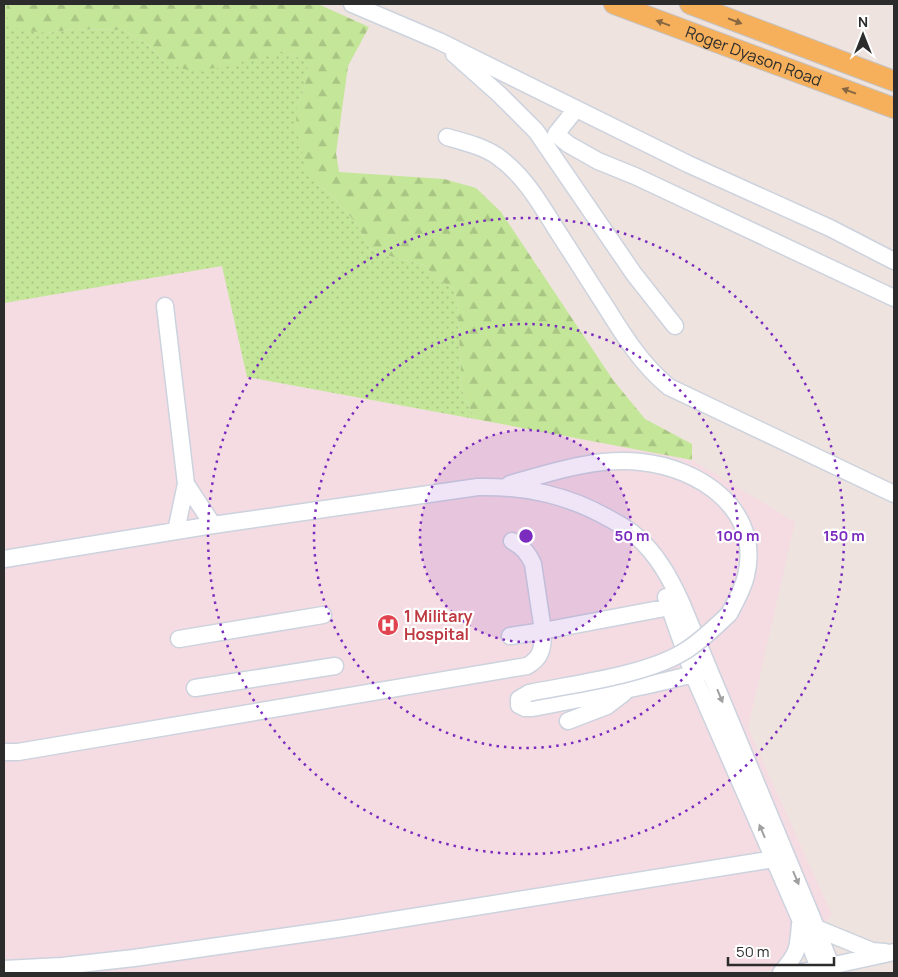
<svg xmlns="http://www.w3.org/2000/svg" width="898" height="977" font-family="Manrope,sans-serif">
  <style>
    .medical { fill: #f5dbe2 }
    .grass { fill: url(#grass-dots) }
    .forest { fill: url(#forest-firs) }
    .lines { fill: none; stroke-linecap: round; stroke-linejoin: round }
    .minor-casing { stroke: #ccd3de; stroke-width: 19 }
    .major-casing { stroke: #c4c4c4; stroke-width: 22 }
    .minor { stroke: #fff; stroke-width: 16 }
    .major { stroke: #f6b05b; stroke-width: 20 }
    .minor-bridge-casing { stroke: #ccd3de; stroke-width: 19; stroke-linecap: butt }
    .minor-bridge { stroke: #fff; stroke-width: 16 }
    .oneway { fill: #876741 }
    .oneway2 { fill: #a0a0a0 }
    .ring { fill: none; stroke: #7b2cbf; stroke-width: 2.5; stroke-dasharray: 2.5 5 }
    .labels { text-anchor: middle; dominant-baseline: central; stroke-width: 4.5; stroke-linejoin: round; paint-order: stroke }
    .street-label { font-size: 16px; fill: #2c2c2c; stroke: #fff }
    .health-label { font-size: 16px; font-weight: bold; fill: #be3a42; stroke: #fff; text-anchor: start }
    .centre { fill: #7b2cbf; stroke: #fff; stroke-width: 2.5 }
    .ring-label { font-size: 15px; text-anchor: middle; font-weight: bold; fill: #7b2cbf; stroke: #fff; stroke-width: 4.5; stroke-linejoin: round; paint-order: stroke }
  </style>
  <defs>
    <pattern id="grass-dots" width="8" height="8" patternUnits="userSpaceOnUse" patternTransform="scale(1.25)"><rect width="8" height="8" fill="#c4e698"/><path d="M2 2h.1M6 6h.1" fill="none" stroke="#a9c583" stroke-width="1.8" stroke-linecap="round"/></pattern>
    <pattern id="forest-firs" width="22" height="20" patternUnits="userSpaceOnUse" patternTransform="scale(1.25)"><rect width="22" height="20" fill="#c4e698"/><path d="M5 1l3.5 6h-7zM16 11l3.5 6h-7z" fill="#a9c583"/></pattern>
  </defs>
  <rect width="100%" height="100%" fill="#eee3de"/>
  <path class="medical" d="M222,266L247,377L692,460L795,522L748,728L832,915L779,969L750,973H4V303Z"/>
  <path class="grass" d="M4,4H7L6,15L47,33L75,29L123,30L147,44L166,63L277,53H287L303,59L308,68L307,74L304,90L297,104L317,184L330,193L355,222L370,248L379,253L424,265L439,280L454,289L457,299L462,391L475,419L247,377L222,266L4,303Z"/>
  <path class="forest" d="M7,4H318L369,27L348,66L336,153L339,172L444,179L476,188L501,212L613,380L645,419L692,444V460L475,419L462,391L457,299L454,289L439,280L424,265L379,253L370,248L355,222L330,193L317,184L307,172L296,128L297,104L304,90L308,68L302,59L287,53H277L224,67L191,71L166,63L147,44L123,30L75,29L47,33L20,30L11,25L6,15Z"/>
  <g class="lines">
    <g class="minor-casing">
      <path id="minor" d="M352,4L439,41L688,164L830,228L894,261
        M454,54L500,95L536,131L634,274L675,326
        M576,109L556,134L568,144L598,161L635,176L894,298
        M447,137C464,142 482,146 497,156C523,174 540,203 556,229C573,255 589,281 606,307C624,336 642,365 669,387L894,494
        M165,306L186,484L176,531
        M186,484L213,525
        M510,484C552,472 597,457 641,462C699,468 762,509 746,576C743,589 736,601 729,614
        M4,559L213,525L478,487C526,486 568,495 610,519C619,524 629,529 636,536C657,554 670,578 681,602L811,915L834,973
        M666,597L693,674L800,919L821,973
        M510,636L543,631L533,564C528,553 523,547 512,541
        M179,639L323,615
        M195,688L335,666
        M529,693L519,699V705L525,708H532C590,697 647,687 704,671
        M568,721L607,706L624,693
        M4,752H18L527,666C542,658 543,647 543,631L670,607L681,602
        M816,928L872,951L885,952
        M4,969L62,966L134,958L344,928L787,857
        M781,973C798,953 798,950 800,924
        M798,973L894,952"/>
    </g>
    <g class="major-casing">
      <g id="major">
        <path id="s1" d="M614,4L894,108"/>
        <path d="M690,4L894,81"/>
      </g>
    </g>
    <use href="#minor" class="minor"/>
    <use href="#major" class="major"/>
    <g class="minor-bridge-casing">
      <path id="minor-bridge" d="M529,693C574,684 647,675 685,651C701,641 715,627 729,614"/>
    </g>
    <use href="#minor-bridge" class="minor-bridge"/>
  </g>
  <defs><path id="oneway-solid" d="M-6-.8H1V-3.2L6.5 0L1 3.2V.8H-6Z" transform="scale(1.25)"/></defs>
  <g class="oneway">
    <use href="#oneway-solid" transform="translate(735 21) rotate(21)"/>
    <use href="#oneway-solid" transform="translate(663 23) rotate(-160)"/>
    <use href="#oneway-solid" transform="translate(849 91) rotate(-160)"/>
  </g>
  <g class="oneway2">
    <use href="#oneway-solid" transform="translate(720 696) rotate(68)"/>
    <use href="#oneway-solid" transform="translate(762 831) rotate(-113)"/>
    <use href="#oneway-solid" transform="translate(796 878) rotate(67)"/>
  </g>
  <circle cx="526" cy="536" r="106" fill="#7b2cbf" fill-opacity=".12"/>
  <g class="ring">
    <circle cx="526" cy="536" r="106"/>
    <circle cx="526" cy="536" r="212"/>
    <circle cx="526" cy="536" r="318"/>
  </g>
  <defs>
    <g id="hospital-disc" transform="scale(1.125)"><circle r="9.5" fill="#e0444e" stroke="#fff"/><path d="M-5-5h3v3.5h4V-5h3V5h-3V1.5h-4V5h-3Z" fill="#fff"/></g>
  </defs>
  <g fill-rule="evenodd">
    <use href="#hospital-disc" x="388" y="625"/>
  </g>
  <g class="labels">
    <g class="street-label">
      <text stroke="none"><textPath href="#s1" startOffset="149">Roger Dyason Road</textPath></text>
    </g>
    <g class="health-label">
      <text x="404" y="616">1 Military<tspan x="404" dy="18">Hospital</tspan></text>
    </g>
  </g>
  <circle cx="526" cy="536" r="8" class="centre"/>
  <g class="ring-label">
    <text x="632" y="541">50 m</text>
    <text x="738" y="541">100 m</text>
    <text x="844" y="541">150 m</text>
  </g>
  <rect width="898" height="977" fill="none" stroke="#2c2c2c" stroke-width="10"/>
  <g transform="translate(863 35)" stroke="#ffffff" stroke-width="4" paint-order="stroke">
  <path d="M0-4L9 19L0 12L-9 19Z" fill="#2c2c2c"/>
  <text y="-8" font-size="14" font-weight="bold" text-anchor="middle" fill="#2c2c2c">N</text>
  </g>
  <path d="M728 957v8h106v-8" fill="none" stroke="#2c2c2c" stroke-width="2.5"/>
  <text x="736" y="957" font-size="15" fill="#2c2c2c" stroke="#ffffff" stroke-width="4" paint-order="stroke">50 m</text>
</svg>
